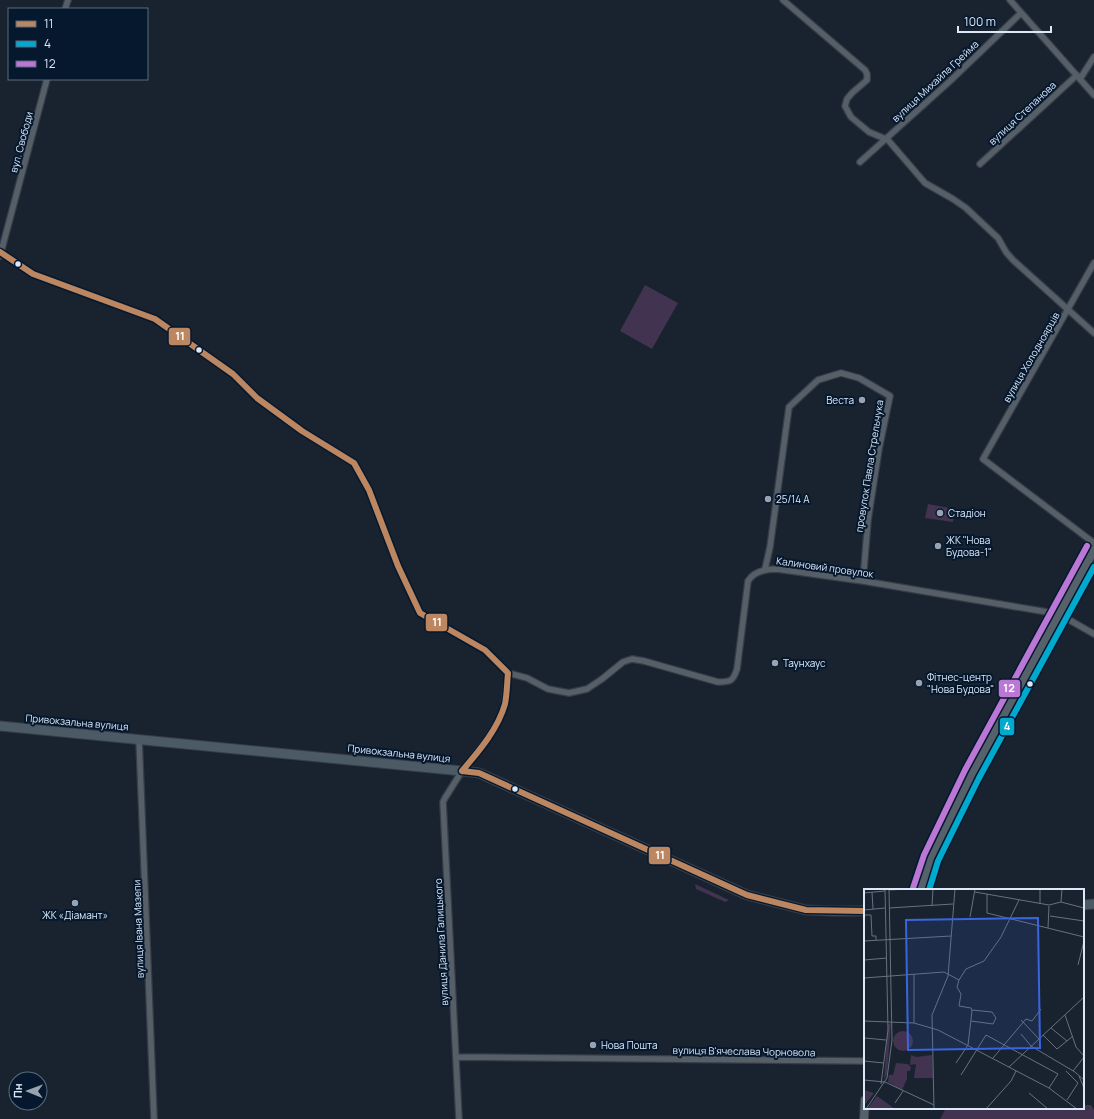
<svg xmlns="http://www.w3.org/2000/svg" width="1094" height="1119" font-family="Manrope,sans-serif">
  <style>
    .green { fill: #423350 }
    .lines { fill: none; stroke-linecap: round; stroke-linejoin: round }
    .street-casing { stroke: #353d48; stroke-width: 8 }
    .secondary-casing { stroke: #353d48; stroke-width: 10 }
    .primary-casing { stroke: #353d48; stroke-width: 11 }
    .street { stroke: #565e67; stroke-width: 5.5 }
    .secondary { stroke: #55616b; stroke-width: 8 }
    .primary { stroke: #4c5a65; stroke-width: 9 }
    .bus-1-casing { stroke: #06182e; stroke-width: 9 }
    .bus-2-casing { stroke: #06182e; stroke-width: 9 }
    .bus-3-casing { stroke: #06182e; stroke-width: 9 }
    .bus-1 { stroke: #bb8660; stroke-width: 6 }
    .bus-2 { stroke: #00a9ce; stroke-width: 6 }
    .bus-3 { stroke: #ba77d6; stroke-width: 6 }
    .bus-dot { fill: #dbe8f7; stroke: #06182e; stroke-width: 1.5 }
    .poi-dot { fill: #97a3b1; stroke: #06182e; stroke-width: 1.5 }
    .labels { text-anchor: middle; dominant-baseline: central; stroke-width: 4; stroke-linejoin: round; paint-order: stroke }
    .street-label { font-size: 10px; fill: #dbe8f7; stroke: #06182e }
    .poi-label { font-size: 10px; fill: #dbe8f7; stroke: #06182e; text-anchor: start }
    .inset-road { fill: none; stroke: #66727f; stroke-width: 1 }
    .view { fill: #3a65dd; fill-opacity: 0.15; stroke: #3a65dd; stroke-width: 2 }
    .inset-edge { fill: none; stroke: #dbe8f7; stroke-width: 2 }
    .line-badge { stroke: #06182e; stroke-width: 1.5 }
    .badge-label { font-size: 11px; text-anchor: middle; font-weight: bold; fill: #fff }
  </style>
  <rect width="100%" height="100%" fill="#18232f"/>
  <path class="green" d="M645,285L678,303L652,349L620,331Z
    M928,504L955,509L953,522L925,518Z
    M695,884L729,900L725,902L696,889Z
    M1083,1105H1091L1094,1110V1119H940L946,1108H1083Z"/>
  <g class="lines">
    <g class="street-casing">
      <path id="street" d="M783,0L865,70L867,74V80L852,93L847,99L845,106L851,117L869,132L888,140L925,183L953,199L966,208L998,238L1006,252L1013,260L1094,333
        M1010,0L1094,95
        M65,9L68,0
        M1080,79L1094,57
        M860,162L950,81L1021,13
        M980,164L1077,75
        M0,252L33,274L155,319L233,374L257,398L302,431L354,463L369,490L398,566L420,613L485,650L508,673L504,706L501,716L487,739L462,771L445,798L443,802L459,1119
        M0,256L47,79
        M1094,263L983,459L1094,543
        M765,569L770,547L789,407L818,380L841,373L859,378L890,396L879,449L868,520L863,581
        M508,673L527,678L548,689L569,693L587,689L602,679L623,662L632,659L644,661L718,682C731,682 733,681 737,669L748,581C754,571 766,569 777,569L863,581L1059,614L1094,634
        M139,739L154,1119
        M456,1057L865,1061"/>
    </g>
    <g class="secondary-casing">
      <path id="secondary" d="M921,890L931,858L972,774L1094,550
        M864,1119L865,1100"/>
    </g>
    <g class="primary-casing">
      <path id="primary" d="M0,726L462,771L479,773L747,895L806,910L833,911H865
        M1083,905L1094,904"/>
    </g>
    <use href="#street" class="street"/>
    <use href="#secondary" class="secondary"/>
    <use href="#primary" class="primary"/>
    <g class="bus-1-casing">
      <path id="bus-1" d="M0,252L33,274L155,319L233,374L257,398L302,431L354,463L369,490L398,566L420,613L485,650L508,673C507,683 507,694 505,704C498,729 479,751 462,771
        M462,771L479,773L747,895L806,910L865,911"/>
    </g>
    <g class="bus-2-casing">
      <path id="bus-2" d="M929,890L938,861L979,778L1094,567"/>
    </g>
    <g class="bus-3-casing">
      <path id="bus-3" d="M913,888L924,855L965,770L1087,546"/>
    </g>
    <use href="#bus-1" class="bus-1"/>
    <use href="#bus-2" class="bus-2"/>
    <use href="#bus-3" class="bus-3"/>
  </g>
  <g class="bus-dot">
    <circle cx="18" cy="264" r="3.5"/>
    <circle cx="199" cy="350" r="3.5"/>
    <circle cx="1030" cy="684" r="3.5"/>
    <circle cx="515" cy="789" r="3.5"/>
  </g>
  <g class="poi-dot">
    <circle cx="862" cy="400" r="4"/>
    <circle cx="768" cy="499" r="4"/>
    <circle cx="940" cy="513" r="4"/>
    <circle cx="938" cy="546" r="4"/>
    <circle cx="775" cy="663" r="4"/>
    <circle cx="919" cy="683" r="4"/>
    <circle cx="75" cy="903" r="4"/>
    <circle cx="593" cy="1045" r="4"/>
  </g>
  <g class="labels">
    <g class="street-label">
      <text transform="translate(935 81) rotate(-43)">вулиця Михайла Грейма</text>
      <text transform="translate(1022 113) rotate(-43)">вулиця Степанова</text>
      <text transform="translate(21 142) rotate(-75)">вул. Свободи</text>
      <text transform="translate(1031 357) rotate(-60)">вулиця Холодноярців</text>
      <text transform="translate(869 466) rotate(-81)">провулок Павла Стрельчука</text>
      <text transform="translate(825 567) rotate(8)">Калиновий провулок</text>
      <text transform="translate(77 722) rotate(5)">Привокзальна вулиця</text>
      <text transform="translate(399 753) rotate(6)">Привокзальна вулиця</text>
      <text transform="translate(138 929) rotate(-92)">вулиця Івана Мазепи</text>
      <text transform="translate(441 942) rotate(-93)">вулиця Данила Галицького</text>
      <text transform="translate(744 1051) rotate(1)">вулиця В'ячеслава Чорновола</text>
    </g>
    <g class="poi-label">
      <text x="854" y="400" text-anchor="end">Веста</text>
      <text x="776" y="499">25/14 А</text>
      <text x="948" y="513">Стадіон</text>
      <text x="946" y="540">ЖК "Нова<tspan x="946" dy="12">Будова-1"</tspan></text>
      <text x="783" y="663">Таунхаус</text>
      <text x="927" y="677">Фітнес-центр<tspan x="927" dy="12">"Нова Будова"</tspan></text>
      <text x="75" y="915" text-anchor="middle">ЖК «Діамант»</text>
      <text x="601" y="1045">Нова Пошта</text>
    </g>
  </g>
  <g transform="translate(864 889)">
    <rect width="220" height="220" fill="#18232f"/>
    <path d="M27,134L23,185L20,191L24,135ZM29 152a10 10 0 1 1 20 0a10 10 0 1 1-20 0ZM47,166L52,168L68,166L69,189H50L52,175L46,176ZM32,174L44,175L47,178L46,182H43V190L38,201L24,193L25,186H29ZM0,201L10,204L0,217ZM13,207L31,220H3Z" fill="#423350"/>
    <path class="inset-road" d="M25,1L45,0M8,3L9,20M111,3L185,16L197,13L220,19M0,4L21,2M123,5V24L220,48M197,13L198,0M176,15V0M68,17L69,0M25,19L89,15M0,21L21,19M0,26H7L8,47H12V51M186,27L220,32M106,28L111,0M184,39L185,17M0,52L87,47M0,66V158M0,71L23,69M214,76L220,52M50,85V134M0,89L80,83L95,91L102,80L120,72L137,48L155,11M201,126L212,158L220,167M157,131L175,150M0,132L50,134L74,141L185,199L213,220M107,132L129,135L132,129L128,123L108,121M187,139L203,152M157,145L167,157M179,146L193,160L209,147M1,149L22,151M167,157L211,183L220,191M129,169L162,130L168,132L177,120M0,172L20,174M92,174L104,156L108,122L107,119L95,117L97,105L93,98L95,91M145,178L220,108M202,182L214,194L203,211M209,182L220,168M97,186L122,146L194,185L185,199M215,187L220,199M0,191L21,193L70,216M17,195L24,141L21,0M165,204L184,220M31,214L39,202M2,220L23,189L28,151L25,0M70,220L68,126L84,87L91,0M122,220L147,192L152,182"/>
    <path class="view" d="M174,29L176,159L44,161L42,31Z"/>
    <rect width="220" height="220" class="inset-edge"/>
  </g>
  <g class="line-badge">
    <rect x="168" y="327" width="23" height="19" rx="4" fill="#bb8660"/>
    <rect x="425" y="613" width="23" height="19" rx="4" fill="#bb8660"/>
    <rect x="998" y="679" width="23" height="19" rx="4" fill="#ba77d6"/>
    <rect x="999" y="717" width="16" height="19" rx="4" fill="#00a9ce"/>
    <rect x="648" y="846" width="23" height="19" rx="4" fill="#bb8660"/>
  </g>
  <g class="badge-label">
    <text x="180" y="340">11</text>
    <text x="437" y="626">11</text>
    <text x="1009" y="692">12</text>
    <text x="1007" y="730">4</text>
    <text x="660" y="859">11</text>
  </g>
  <rect x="8" y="8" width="140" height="72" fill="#06182e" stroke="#5b6b7e"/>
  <rect x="16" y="21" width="20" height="6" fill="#bb8660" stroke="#5b6b7e"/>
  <text x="44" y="28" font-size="12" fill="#dbe8f7">11</text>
  <rect x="16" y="41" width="20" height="6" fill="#00a9ce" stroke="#5b6b7e"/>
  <text x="44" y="48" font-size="12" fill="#dbe8f7">4</text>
  <rect x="16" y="61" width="20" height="6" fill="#ba77d6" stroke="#5b6b7e"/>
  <text x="44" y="68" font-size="12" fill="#dbe8f7">12</text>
  <g transform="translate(28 1091) rotate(271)"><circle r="19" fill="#06182e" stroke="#5b6b7e"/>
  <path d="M0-3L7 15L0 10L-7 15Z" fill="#97a3b1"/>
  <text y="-6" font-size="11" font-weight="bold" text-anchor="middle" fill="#dbe8f7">Пн</text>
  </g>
  <path d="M958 26v6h93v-6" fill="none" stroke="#dbe8f7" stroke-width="2"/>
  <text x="964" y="26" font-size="12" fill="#dbe8f7" stroke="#06182e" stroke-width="3" paint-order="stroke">100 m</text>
</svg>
